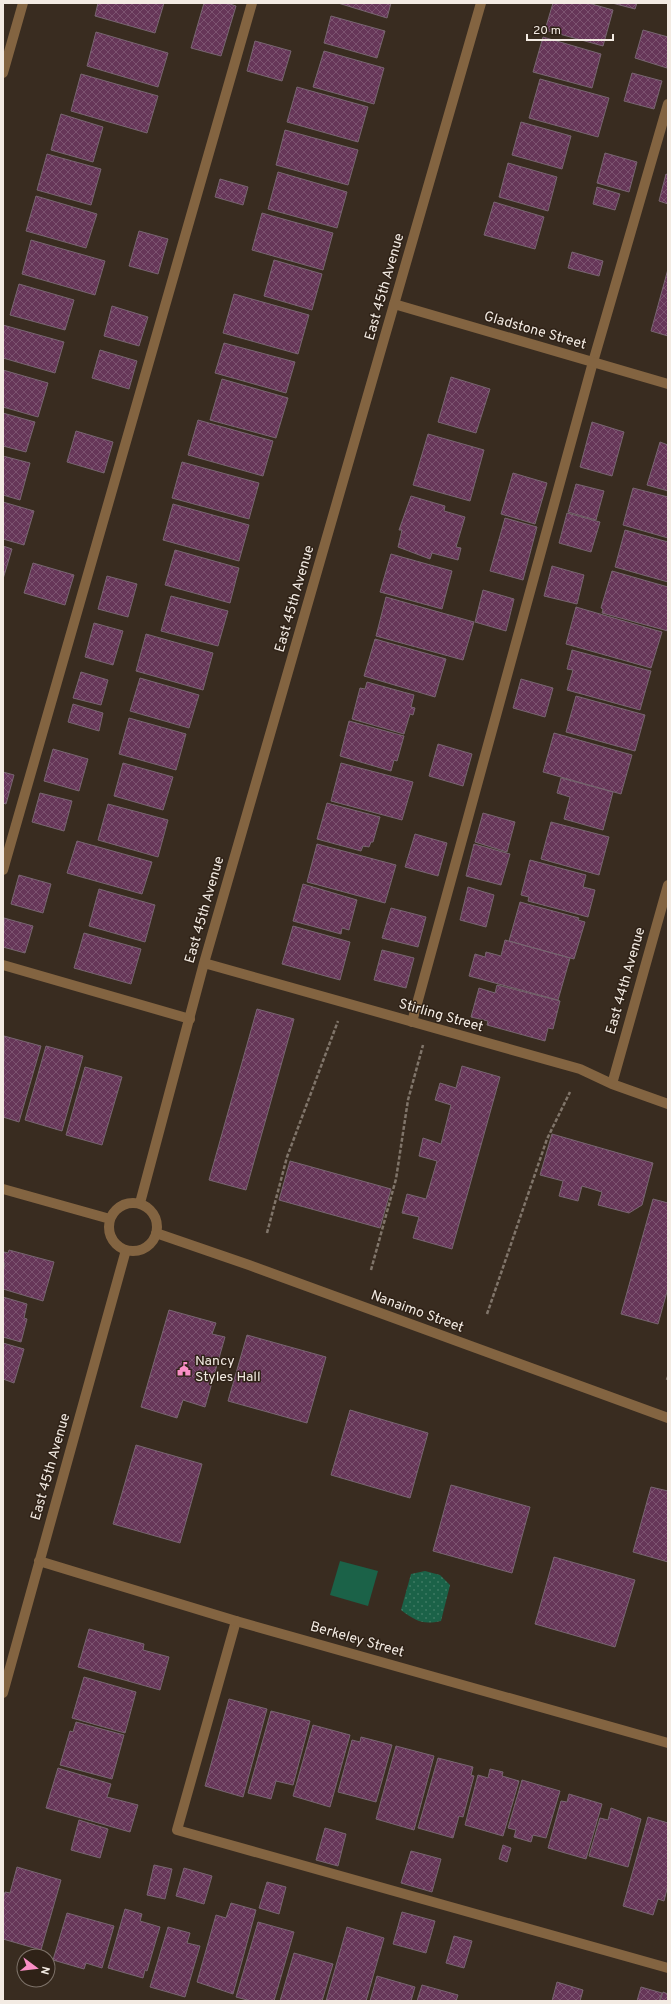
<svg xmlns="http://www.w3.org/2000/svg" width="671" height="2004" font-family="Overpass,sans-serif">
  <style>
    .green { fill: url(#green-dots) }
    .pitch { fill: #1b6248 }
    .building { fill: url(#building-cross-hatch); stroke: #786671 }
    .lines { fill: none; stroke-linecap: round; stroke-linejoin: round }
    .path { stroke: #80756a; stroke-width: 2.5; stroke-dasharray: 4 2; stroke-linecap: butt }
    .lane { stroke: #836441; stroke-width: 10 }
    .street { stroke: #836441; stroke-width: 10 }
    .labels { text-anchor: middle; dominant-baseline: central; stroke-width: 3; stroke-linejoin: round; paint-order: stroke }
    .street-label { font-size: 14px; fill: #f3ebe3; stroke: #2f2217 }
    .poi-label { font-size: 14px; fill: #f3ebe3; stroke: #2f2217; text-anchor: start }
  </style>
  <defs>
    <pattern id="green-dots" width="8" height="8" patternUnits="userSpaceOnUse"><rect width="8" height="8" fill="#1b6248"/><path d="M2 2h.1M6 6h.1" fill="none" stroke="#3d7962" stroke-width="1.8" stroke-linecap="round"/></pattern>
    <pattern id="building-cross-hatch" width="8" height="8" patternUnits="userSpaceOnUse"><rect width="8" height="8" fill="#663658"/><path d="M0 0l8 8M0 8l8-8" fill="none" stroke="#7c5370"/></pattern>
  </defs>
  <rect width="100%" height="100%" fill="#392c20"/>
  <path class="green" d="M425,1571L440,1575L450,1585L441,1621C422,1625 416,1621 401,1610L411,1574Z"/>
  <path class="pitch" d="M340,1561L378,1571L368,1606L330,1595Z"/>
  <path class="building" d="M98,3H164L155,33L95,16Z
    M204,3H227L236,6L221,56L191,48Z
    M338,3H391L387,18Z
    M553,3H588L613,10L603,46L545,30Z
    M612,3H637L635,9Z
    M331,16L385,31L377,58L324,43Z
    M643,30L668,37L667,68L635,58Z
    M96,32L168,53L158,87L87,66Z
    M543,37L601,54L592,88L533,72Z
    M255,41L291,51L282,81L247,71Z
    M324,51L384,68L374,104L313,87Z
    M632,73L662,81L654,109L624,101Z
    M81,74L158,96L147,133L71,111Z
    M540,79L609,98L598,137L529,118Z
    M297,87L368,107L358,142L287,122Z
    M61,114L103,127L93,162L51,150Z
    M521,122L571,136L562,169L512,155Z
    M285,130L358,150L348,185L276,165Z
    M605,153L637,162L629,192L597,183Z
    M47,154L101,169L91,205L37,190Z
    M508,163L557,177L548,211L499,197Z
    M278,172L347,192L337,228L268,209Z
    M666,174L668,175V204L659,201Z
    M220,179L248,187L243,205L215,197Z
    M597,187L620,194L615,210L593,204Z
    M36,196L97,214L86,248L26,231Z
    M494,202L544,217L535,249L484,235Z
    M262,213L333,233L323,270L252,250Z
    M139,231L168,239L158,274L129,266Z
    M31,240L105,261L95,295L22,274Z
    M572,252L603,261L599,276L568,268Z
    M274,260L322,274L312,310L264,296Z
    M668,269V336L651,331Z
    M19,284L74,300L65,330L10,315Z
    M234,294L309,315L298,354L223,333Z
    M112,306L148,317L139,346L104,336Z
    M3,325L64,342L55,373L3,358Z
    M224,343L295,362L286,393L215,373Z
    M100,350L137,361L129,389L92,378Z
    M3,370L48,383L38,417L3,407Z
    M451,377L490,389L476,433L438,422Z
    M222,379L288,398L276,438L210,420Z
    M3,413L35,422L26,452L3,446Z
    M198,420L273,441L263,476L188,455Z
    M592,422L624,432L612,476L580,467Z
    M76,431L113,442L104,473L67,462Z
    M428,434L484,450L470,501L413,485Z
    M660,442L668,445V491L647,485Z
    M3,456L30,463L20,500L3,495Z
    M182,462L259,483L249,519L172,498Z
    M513,473L547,483L535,524L501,514Z
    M576,484L604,491L596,520L568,512Z
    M633,488L668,497V538L623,525Z
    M411,496L445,506L444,511L465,517L456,547L461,548L458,560L432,553L430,559L398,547L402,530H399Z
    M3,502L34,511L24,545L3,539Z
    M173,504L249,525L239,561L163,540Z
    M567,513L600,522L591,552L559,543Z
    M505,518L537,527L523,580L490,571Z
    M625,530L668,542V582L615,567Z
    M3,546L12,549L3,579Z
    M175,550L239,568L230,603L165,585Z
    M391,554L452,571L442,609L380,592Z
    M33,563L74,575L65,605L24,593Z
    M552,566L584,575L577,604L544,596Z
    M612,571L668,587V631L602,613L603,609L601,608Z
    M107,576L137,584L128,617L98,609Z
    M483,590L514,599L506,631L475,622Z
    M171,596L228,611L218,646L161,631Z
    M386,597L474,622L463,660L376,636Z
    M576,607L662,632L651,668L566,644Z
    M94,623L123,631L113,665L85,657Z
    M146,634L213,653L203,690L136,671Z
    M375,639L446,659L435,697L364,676Z
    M572,650L651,671L640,710L567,690L573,670L567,669Z
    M81,672L108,680L101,705L73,698Z
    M140,678L199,695L189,728L130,711Z
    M521,679L553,688L545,717L513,708Z
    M367,682L414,695L411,707L415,708L413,715L410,714L404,734L352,719L360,688L365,689Z
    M576,696L645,715L635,751L566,732Z
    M73,704L103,713L99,731L68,722Z
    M129,718L186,734L176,770L119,754Z
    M349,721L404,736L397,761L394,760L391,771L340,756Z
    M554,733L632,755L621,794L543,772Z
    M438,744L472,754L463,786L429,776Z
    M53,749L88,759L79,791L44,781Z
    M123,763L173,777L163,810L114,796Z
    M341,763L413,782L402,820L331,801Z
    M3,772L14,775L6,804L3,803Z
    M561,778L613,792L603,830L564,819L570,797L557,793Z
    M40,793L72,801L64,831L32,822Z
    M327,803L380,817L373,842H371L369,847L363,846L361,851L317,839Z
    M108,804L168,820L158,857L98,840Z
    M483,813L515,822L507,852L475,842Z
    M551,822L609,837L599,875L541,859Z
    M415,834L447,843L438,876L405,867Z
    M77,841L152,862L142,894L67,873Z
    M317,844L396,865L385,903L307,882Z
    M474,844L510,854L501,885L466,876Z
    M530,860L586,875L583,887L595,890L588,917L528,901L529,897L521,895Z
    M19,875L51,884L43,913L11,904Z
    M303,884L357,900L349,930L342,928L341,934L293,921Z
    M468,887L494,895L486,927L460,920Z
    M99,889L155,905L145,942L89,926Z
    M520,902L579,918L578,920L585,922L574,959L509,941Z
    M391,908L426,917L418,947L382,938Z
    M4,918L33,926L25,953L3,947Z
    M293,926L350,942L340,980L282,964Z
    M84,933L141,949L131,984L74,968Z
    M505,940L570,958L558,1000L469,976L475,954L485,957L486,952L501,956Z
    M382,950L414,958L406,988L374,980Z
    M497,985L560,1001L553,1029L548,1028L545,1041L487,1025L488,1021L471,1017L479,988L495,993Z
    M257,1009L294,1019L246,1190L209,1180Z
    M4,1036L41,1046L19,1122L3,1117Z
    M46,1046L83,1056L62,1131L25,1120Z
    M462,1066L500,1077L452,1249L413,1238L419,1217L402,1213L407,1194L426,1199L437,1161L419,1156L423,1138L441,1144L451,1105L435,1100L440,1083L456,1088Z
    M85,1067L122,1077L102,1145L66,1135Z
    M552,1134L653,1163L642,1205L629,1213L598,1205L602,1192L582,1186L578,1201L559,1196L563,1181L540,1175Z
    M290,1161L391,1189L380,1228L279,1200Z
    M653,1199L668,1203V1288L658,1324L621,1314Z
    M9,1250L54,1262L43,1301L3,1289V1271L5,1263H3V1256L4,1252L8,1253Z
    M3,1297L27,1304L24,1318L27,1319L21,1342L3,1337Z
    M169,1310L216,1323L212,1334L225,1337L205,1407L183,1400L177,1418L141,1407Z
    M247,1335L326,1357L307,1423L228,1401Z
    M3,1343L24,1349L14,1383L3,1379Z
    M350,1410L428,1433L410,1498L331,1475Z
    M136,1445L202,1464L180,1543L113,1524Z
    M451,1485L530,1507L512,1573L433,1551Z
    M651,1487L668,1491V1562L633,1552Z
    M554,1557L635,1580L615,1647L535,1624Z
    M89,1629L144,1644L143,1650L169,1657L160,1690L78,1667Z
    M84,1677L136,1692L125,1733L72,1718Z
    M229,1699L267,1709L243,1797L205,1786Z
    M271,1711L310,1721L293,1785L276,1781L271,1799L248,1793Z
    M76,1722L124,1735L112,1779L60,1765L70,1731L73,1732Z
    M313,1725L350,1735L330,1807L293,1796Z
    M361,1737L392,1745L376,1802L338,1792L352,1740L360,1742Z
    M396,1746L434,1756L414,1830L376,1819Z
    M438,1758L473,1767L471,1775L474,1776L463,1817L459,1816L453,1838L418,1828Z
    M58,1768L111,1784L107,1797L138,1805L130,1832L46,1808Z
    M490,1769L503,1772L502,1776L519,1781L503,1836L465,1825L478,1775L488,1778Z
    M522,1780L560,1791L546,1838L533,1835L531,1842L514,1837L516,1830L508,1828Z
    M569,1794L602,1804L586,1859L548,1848L561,1801L567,1802Z
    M611,1808L641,1819L628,1867L589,1856L600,1818L608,1820Z
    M648,1817L668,1823V1885L664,1901L658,1899L653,1915L623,1906Z
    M79,1820L108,1829L100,1858L71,1850Z
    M325,1828L346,1834L338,1866L316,1860Z
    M503,1845L511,1848L507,1862L499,1859Z
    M411,1851L441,1859L432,1892L401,1883Z
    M154,1865L172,1869L165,1899L147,1895Z
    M17,1867L61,1880L41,1950L3,1939V1899L5,1892L10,1893Z
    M184,1868L212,1876L204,1904L176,1896Z
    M267,1882L286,1887L279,1914L259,1908Z
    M231,1903L256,1910L233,1994L197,1982L216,1915L226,1918Z
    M125,1909L142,1914L140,1921L160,1927L147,1971L145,1970L143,1978L108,1968Z
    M402,1912L435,1921L426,1953L393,1944Z
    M67,1913L114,1926L102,1968L86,1963L84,1969L53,1960Z
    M258,1922L294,1932L274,2001H251L236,1997Z
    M168,1927L190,1933L187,1943L200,1946L185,1997L150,1987Z
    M347,1927L384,1938L366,2001H326Z
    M454,1936L472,1941L464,1968L446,1963Z
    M294,1953L333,1964L322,2001H280Z
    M377,1976L415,1987L411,2001H370Z
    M557,1982L583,1990L580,2001H552Z
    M422,1985L458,1995L456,2001H417Z
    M641,1987L662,1993L659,2001H637Z
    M663,1992L668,1994V2001H660Z"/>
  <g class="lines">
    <path class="path" d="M267,1233L287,1157L338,1021
      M371,1270L396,1179L408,1100L423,1045
      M487,1314L547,1139L570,1092
      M667,1380L668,1377"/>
    <path class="lane" d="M3,870L252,3
      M3,965L190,1019
      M412,1022L593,362L668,104
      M236,1621L177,1830L668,1968"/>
    <path class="street" d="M3,73L23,3
      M394,304L668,384
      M204,963L580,1069L612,1084L668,1104
      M612,1084L668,885
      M3,1189L110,1219
      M140,1203L204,963L481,3
      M109 1227a24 24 0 1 1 48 0a24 24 0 1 1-48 0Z
      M156,1233L249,1265L668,1418
      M39,1561L236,1621L668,1743
      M3,1693L126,1250"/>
  </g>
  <defs>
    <g id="civic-bare" transform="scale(1.08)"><path d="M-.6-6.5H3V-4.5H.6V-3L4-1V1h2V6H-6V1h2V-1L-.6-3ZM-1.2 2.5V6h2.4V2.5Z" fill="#fa8fc6" stroke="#2f2217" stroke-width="2.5" paint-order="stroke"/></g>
  </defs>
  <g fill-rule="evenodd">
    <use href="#civic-bare" x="184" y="1369"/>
  </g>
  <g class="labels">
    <g class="street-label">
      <text transform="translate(385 287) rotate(-74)">East 45th Avenue</text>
      <text transform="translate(535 331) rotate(16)">Gladstone Street</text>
      <text transform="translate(295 599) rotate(-74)">East 45th Avenue</text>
      <text transform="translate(205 910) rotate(-74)">East 45th Avenue</text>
      <text transform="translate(626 981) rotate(-74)">East 44th Avenue</text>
      <text transform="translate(441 1016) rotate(16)">Stirling Street</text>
      <text transform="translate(417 1312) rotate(20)">Nanaimo Street</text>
      <text transform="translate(51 1467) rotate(-74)">East 45th Avenue</text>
      <text transform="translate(357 1640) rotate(16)">Berkeley Street</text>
    </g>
    <g class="poi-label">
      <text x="195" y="1361">Nancy<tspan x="195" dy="16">Styles Hall</tspan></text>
    </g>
  </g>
  <rect width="671" height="2004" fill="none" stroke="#f3ebe3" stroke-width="8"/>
  <g transform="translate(36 1968) rotate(105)"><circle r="19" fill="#2f2217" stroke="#7d7269"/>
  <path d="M0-3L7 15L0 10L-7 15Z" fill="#fa8fc6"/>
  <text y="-6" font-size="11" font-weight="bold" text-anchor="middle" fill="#f3ebe3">N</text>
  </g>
  <path d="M527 34v6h86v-6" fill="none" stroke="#f3ebe3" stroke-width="2"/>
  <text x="533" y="34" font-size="12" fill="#f3ebe3" stroke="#2f2217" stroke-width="3" paint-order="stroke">20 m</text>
</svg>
